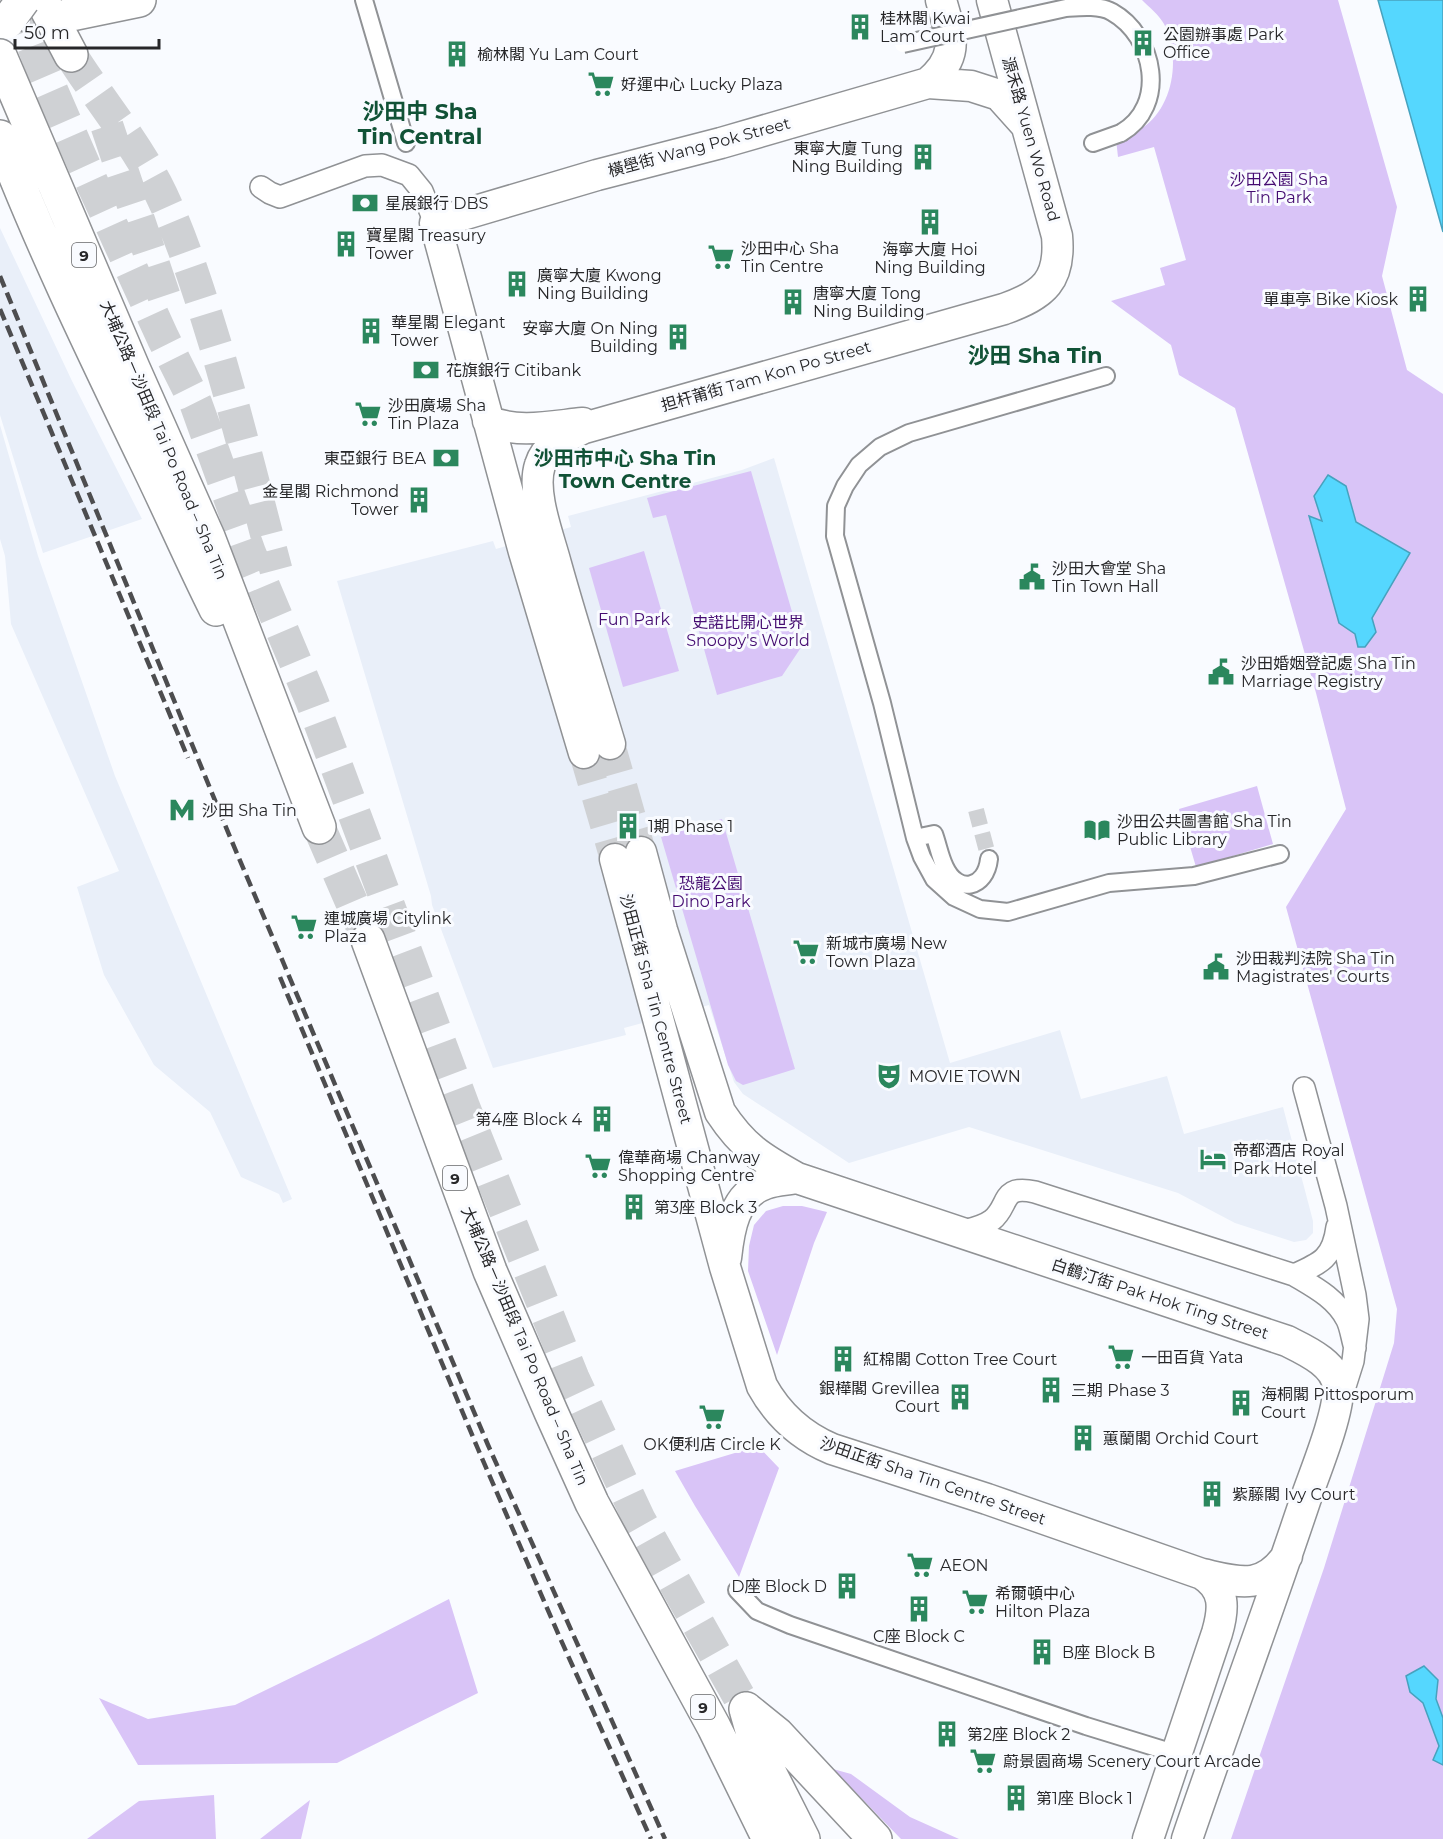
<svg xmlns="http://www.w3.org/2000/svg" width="1443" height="1839" font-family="Montserrat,'Noto Sans TC',sans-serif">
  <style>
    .built { fill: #e9eff9 }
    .green { fill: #d9c4f7 }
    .water { fill: #55d7fe; stroke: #47a2be; stroke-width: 1.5 }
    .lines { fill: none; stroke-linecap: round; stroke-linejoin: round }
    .pedestrian-tunnel { stroke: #cfd1d4; stroke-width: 16; stroke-dasharray: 16 8; stroke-linecap: butt }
    .secondary-tunnel { stroke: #cfd1d4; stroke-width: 30; stroke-dasharray: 30 15; stroke-linecap: butt }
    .trunk-tunnel { stroke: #cfd1d4; stroke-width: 33; stroke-dasharray: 33 16; stroke-linecap: butt }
    .pedestrian-casing { stroke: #909295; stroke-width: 20 }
    .minor-casing { stroke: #909295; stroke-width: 24 }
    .secondary-casing { stroke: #909295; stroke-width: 33 }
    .trunk-casing { stroke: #909295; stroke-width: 36 }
    .pedestrian { stroke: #fff; stroke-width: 16 }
    .minor { stroke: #fff; stroke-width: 21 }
    .secondary { stroke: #fff; stroke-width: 30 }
    .trunk { stroke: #fff; stroke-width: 33 }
    .rail { stroke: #4d4d4f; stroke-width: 4.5; stroke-dasharray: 12 6; stroke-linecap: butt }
    .pedestrian-bridge-casing { stroke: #909295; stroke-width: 20; stroke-linecap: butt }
    .trunk-bridge-casing { stroke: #909295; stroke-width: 36; stroke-linecap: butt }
    .pedestrian-bridge { stroke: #fff; stroke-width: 16 }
    .trunk-bridge { stroke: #fff; stroke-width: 33 }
    .labels { text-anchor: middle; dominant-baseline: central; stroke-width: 6; stroke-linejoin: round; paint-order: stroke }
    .shield { fill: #f9fbff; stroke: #666769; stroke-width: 1.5 }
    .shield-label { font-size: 15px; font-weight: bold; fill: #272729 }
    .poi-label { font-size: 16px; fill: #272729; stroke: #f9fbff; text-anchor: start }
    .street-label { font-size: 16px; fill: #272729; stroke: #f9fbff }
    .park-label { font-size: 16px; fill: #450c71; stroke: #f9fbff }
    .quarter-label { font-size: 20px; font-weight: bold; fill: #115236; stroke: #f9fbff }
    .district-label { font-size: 22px; font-weight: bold; fill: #115236; stroke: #f9fbff }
  </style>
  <rect width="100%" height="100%" fill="#f9fbff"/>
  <path class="built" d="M0,228L72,381L142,519L43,553L0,415Z
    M0,425L38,556L115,776L292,1199L283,1203L279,1194L241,1177L210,1112L154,1065L104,975L77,887L119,871L11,624L5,556L0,539Z
    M774,458L950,1063L1060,1030L1081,1099L1167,1076L1184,1134L1283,1107L1313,1221V1233L1306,1240L1294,1242L1235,1223L1178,1193L969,1127L849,1163L743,1094L734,1082L709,1005L624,1028L626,1035L493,1068L432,905L431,896L337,581L493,541L496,549L571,527L568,516L742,470Z"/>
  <path class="green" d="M1142,0H1338L1397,207L1382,276L1407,370L1443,394V1839H1231L1324,1568L1394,1343L1397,1309L1286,907L1346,809L1316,693L1235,408L1179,375L1171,345L1111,301L1165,285L1160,268L1186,260L1154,147L1118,157L1116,139C1125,136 1134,133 1142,128C1174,107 1181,56 1164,24C1159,15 1149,7 1142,0Z
    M751,471L802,646L782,676L717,695L666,515L653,518L647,498Z
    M644,551L679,671L623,687L589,568Z
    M1257,786L1273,844L1196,867L1179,809Z
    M722,819L795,1069L743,1085L736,1081L728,1065L661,837Z
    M783,1206H802L827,1212L814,1243L777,1355L748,1271L749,1246L754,1225L766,1211Z
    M758,1446L779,1468L739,1577L695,1506L675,1471Z
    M449,1599L478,1693L337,1763L138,1765L99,1698L148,1719L235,1705L371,1639Z
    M833,1769L851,1774L910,1817L959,1839H901Z
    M214,1795L216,1839H87L139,1801Z
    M310,1800L301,1839H260Z"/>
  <path class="water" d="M1378,0H1443V232Z
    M1328,475L1346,486L1356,522L1410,553L1372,618L1376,632L1365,647H1358L1355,634L1339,623L1309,516L1322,521L1314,496Z
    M1424,1666L1438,1680L1436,1699L1443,1718V1765L1433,1760L1439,1746L1423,1703L1410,1692L1406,1676Z"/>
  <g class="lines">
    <path class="pedestrian-tunnel" d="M976,810L989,859"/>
    <path class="secondary-tunnel" d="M610,744L641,852
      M584,753L615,859"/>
    <path class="trunk-tunnel" d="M16,0L44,73L84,165L163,338L196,404L250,554L311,699L336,765L464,1108L573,1378L639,1519L746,1709
      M71,55C98,98 132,138 156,184C175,221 189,262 202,302C231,391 252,480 276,570
      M107,126L164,296
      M319,827L368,940"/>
    <g class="pedestrian-casing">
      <path id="pedestrian" d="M364,0L406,143
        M1093,143L1121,133
        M1106,376L909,433L880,447L859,465L845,486L836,506L835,536L882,703L915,838L922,857L934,879L954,897L980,909L1008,912L1109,883L1194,876L1280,854
        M915,838L934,834C938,845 940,857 945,867C958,895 986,888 989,859
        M737,1590L757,1611L790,1625L1086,1726L1177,1754"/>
    </g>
    <g class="minor-casing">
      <path id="minor" d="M261,187L270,193L280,197L365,166L382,165L409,175L422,191L435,223
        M1304,1088L1336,1206L1355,1295L1358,1319L1353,1361L1341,1399
        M960,1232C971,1229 983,1227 992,1220C1010,1206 1000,1184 1035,1192L1294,1275C1314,1287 1336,1298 1347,1320C1351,1328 1352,1339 1355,1348
        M1294,1275C1321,1263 1333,1258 1337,1227"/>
    </g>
    <g class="secondary-casing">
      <path id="secondary" d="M928,83L971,86L999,95L1025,124
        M488,421C518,434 552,426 583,423
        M610,744C592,684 573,625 556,564C549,537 531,492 540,465C546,445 567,436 584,428L1004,309C1044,295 1061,280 1057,236L992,0
        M584,753L524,552L435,223L597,175L721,143L928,83C961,55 951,36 941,0
        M641,852L662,930L720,1112C743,1147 761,1158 797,1178L1287,1341C1305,1350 1337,1364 1338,1388C1339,1414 1315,1472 1306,1498C1268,1612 1226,1725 1187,1839
        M615,859L725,1267L762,1386C778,1415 801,1436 832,1449L987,1499L1202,1574C1226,1589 1224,1609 1217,1633L1148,1839
        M726,1258C729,1230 734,1195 765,1184C775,1180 787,1180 797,1178
        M1202,1574C1239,1582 1262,1591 1287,1556"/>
    </g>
    <g class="trunk-casing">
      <path id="trunk" d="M42,0L71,55
        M71,14L139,0
        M0,56L133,368L208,537L319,827
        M0,137C42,246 93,351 144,457C169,508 191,559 216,609
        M368,940L490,1271L551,1412L592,1503L714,1727L769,1839
        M746,1709L777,1734L875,1839
        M746,1709L757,1748L803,1839"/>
    </g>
    <use href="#pedestrian" class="pedestrian"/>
    <use href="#minor" class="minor"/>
    <use href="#secondary" class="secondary"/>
    <use href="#trunk" class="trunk"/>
    <path class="rail" d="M0,276L230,837L488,1445L665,1839
      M0,309L188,758
      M280,977L478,1449L560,1638L651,1839"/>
    <g class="pedestrian-bridge-casing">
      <path id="pedestrian-bridge" d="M903,44L1066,8C1080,7 1100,5 1112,12C1155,36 1168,106 1121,133"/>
    </g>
    <g class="trunk-bridge-casing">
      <path id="trunk-bridge" d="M7,22L23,0"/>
    </g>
    <use href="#pedestrian-bridge" class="pedestrian-bridge"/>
    <use href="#trunk-bridge" class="trunk-bridge"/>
  </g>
  <defs>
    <g id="building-bare" transform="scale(2.07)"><path d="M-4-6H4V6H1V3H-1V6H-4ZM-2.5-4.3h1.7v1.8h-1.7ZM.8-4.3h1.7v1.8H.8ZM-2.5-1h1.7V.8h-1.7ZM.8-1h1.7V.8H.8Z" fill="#2b875d" stroke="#f9fbff" stroke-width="2.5" paint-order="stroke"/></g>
    <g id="supermarket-bare" transform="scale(2.07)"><path d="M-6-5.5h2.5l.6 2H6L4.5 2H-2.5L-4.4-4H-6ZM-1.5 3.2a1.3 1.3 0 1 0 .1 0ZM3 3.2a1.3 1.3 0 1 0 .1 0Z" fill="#2b875d" stroke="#f9fbff" stroke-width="2.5" paint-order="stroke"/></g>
    <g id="bank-bare" transform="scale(2.07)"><path d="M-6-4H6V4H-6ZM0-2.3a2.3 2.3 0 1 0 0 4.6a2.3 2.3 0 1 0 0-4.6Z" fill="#2b875d" stroke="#f9fbff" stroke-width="2.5" paint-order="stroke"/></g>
    <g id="civic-bare" transform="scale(2.07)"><path d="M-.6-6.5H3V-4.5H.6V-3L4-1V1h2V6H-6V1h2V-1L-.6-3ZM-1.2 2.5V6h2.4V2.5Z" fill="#2b875d" stroke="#f9fbff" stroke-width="2.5" paint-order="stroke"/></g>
    <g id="metro-bare" transform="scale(2.07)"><path d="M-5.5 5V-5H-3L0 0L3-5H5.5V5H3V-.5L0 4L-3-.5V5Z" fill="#2b875d" stroke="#f9fbff" stroke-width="2.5" paint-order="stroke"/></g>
    <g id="library-bare" transform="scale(2.07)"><path d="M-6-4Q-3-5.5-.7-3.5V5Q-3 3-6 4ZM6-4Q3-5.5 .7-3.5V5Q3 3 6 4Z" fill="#2b875d" stroke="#f9fbff" stroke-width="2.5" paint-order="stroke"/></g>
    <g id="theatre-bare" transform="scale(2.07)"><path d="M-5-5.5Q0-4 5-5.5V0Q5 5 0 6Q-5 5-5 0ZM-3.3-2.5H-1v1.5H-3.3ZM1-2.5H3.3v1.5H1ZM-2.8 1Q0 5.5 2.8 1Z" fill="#2b875d" stroke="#f9fbff" stroke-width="2.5" paint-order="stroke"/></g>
    <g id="hotel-bare" transform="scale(2.07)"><path d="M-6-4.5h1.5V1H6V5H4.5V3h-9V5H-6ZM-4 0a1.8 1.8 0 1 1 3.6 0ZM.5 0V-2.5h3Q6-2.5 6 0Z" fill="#2b875d" stroke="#f9fbff" stroke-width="2.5" paint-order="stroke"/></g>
  </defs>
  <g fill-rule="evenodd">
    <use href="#building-bare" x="860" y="27"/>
    <use href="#building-bare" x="1143" y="43"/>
    <use href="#building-bare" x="457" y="54"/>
    <use href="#supermarket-bare" x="601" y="84"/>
    <use href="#building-bare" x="923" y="157"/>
    <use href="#bank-bare" x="365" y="203"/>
    <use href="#building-bare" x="930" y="222"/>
    <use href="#building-bare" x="346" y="244"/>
    <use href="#supermarket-bare" x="721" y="257"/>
    <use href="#building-bare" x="517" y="284"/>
    <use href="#building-bare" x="1418" y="299"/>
    <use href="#building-bare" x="793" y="302"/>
    <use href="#building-bare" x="371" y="331"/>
    <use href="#building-bare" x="678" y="337"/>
    <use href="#bank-bare" x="426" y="370"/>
    <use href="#supermarket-bare" x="368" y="414"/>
    <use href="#bank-bare" x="446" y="458"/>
    <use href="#building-bare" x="419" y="500"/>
    <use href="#civic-bare" x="1032" y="577"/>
    <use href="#civic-bare" x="1221" y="672"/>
    <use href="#metro-bare" x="182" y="810"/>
    <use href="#building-bare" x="628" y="826"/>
    <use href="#library-bare" x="1097" y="830"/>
    <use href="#supermarket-bare" x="304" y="927"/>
    <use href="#supermarket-bare" x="806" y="952"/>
    <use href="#civic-bare" x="1216" y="967"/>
    <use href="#theatre-bare" x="889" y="1076"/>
    <use href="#building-bare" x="602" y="1119"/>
    <use href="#hotel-bare" x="1213" y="1159"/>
    <use href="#supermarket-bare" x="598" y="1166"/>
    <use href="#building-bare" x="634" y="1207"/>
    <use href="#supermarket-bare" x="1121" y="1357"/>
    <use href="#building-bare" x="843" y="1359"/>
    <use href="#building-bare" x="1051" y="1390"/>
    <use href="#building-bare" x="960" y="1397"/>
    <use href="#building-bare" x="1241" y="1403"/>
    <use href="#supermarket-bare" x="712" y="1417"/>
    <use href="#building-bare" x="1083" y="1438"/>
    <use href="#building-bare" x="1212" y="1494"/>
    <use href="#supermarket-bare" x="920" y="1565"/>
    <use href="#building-bare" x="847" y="1586"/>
    <use href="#supermarket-bare" x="975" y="1602"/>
    <use href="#building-bare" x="919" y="1609"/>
    <use href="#building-bare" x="1042" y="1652"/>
    <use href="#building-bare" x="947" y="1734"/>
    <use href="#supermarket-bare" x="983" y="1761"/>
    <use href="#building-bare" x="1016" y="1798"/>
  </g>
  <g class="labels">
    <g class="shield">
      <rect x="72" y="243" width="24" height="24" rx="4.5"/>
      <rect x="443" y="1166" width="24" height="24" rx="4.5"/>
      <rect x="691" y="1695" width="24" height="24" rx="4.5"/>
    </g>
    <g class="shield-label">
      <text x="84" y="255">9</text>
      <text x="455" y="1178">9</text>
      <text x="703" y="1707">9</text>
    </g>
    <g class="poi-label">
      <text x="880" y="18">桂林閣 Kwai<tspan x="880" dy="18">Lam Court</tspan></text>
      <text x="1163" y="34">公園辦事處 Park<tspan x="1163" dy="18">Office</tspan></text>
      <text x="477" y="54">榆林閣 Yu Lam Court</text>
      <text x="621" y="84">好運中心 Lucky Plaza</text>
      <text x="903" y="148" text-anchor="end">東寧大廈 Tung<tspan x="903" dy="18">Ning Building</tspan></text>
      <text x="385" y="203">星展銀行 DBS</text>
      <text x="366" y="235">寶星閣 Treasury<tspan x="366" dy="18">Tower</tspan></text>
      <text x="741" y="248">沙田中心 Sha<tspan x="741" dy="18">Tin Centre</tspan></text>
      <text x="930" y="249" text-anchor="middle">海寧大廈 Hoi<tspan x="930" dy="18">Ning Building</tspan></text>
      <text x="537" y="275">廣寧大廈 Kwong<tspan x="537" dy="18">Ning Building</tspan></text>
      <text x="813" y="293">唐寧大廈 Tong<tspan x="813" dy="18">Ning Building</tspan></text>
      <text x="1398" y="299" text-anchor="end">單車亭 Bike Kiosk</text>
      <text x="391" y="322">華星閣 Elegant<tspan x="391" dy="18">Tower</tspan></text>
      <text x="658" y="328" text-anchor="end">安寧大廈 On Ning<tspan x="658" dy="18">Building</tspan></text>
      <text x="446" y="370">花旗銀行 Citibank</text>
      <text x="388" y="405">沙田廣場 Sha<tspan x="388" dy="18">Tin Plaza</tspan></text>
      <text x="426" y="458" text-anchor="end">東亞銀行 BEA</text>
      <text x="399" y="491" text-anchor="end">金星閣 Richmond<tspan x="399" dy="18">Tower</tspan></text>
      <text x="1052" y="568">沙田大會堂 Sha<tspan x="1052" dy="18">Tin Town Hall</tspan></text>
      <text x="1241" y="663">沙田婚姻登記處 Sha Tin<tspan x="1241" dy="18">Marriage Registry</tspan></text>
      <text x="202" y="810">沙田 Sha Tin</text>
      <text x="1117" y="821">沙田公共圖書館 Sha Tin<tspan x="1117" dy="18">Public Library</tspan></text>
      <text x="648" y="826">1期 Phase 1</text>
      <text x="324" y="918">連城廣場 Citylink<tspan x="324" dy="18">Plaza</tspan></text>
      <text x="826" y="943">新城市廣場 New<tspan x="826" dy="18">Town Plaza</tspan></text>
      <text x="1236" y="958">沙田裁判法院 Sha Tin<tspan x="1236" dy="18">Magistrates' Courts</tspan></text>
      <text x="909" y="1076">MOVIE TOWN</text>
      <text x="582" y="1119" text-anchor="end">第4座 Block 4</text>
      <text x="1233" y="1150">帝都酒店 Royal<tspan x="1233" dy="18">Park Hotel</tspan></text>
      <text x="618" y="1157">偉華商場 Chanway<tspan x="618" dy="18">Shopping Centre</tspan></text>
      <text x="654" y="1207">第3座 Block 3</text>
      <text x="1141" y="1357">一田百貨 Yata</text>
      <text x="863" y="1359">紅棉閣 Cotton Tree Court</text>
      <text x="940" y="1388" text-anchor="end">銀樺閣 Grevillea<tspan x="940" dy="18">Court</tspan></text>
      <text x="1071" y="1390">三期 Phase 3</text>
      <text x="1261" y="1394">海桐閣 Pittosporum<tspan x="1261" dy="18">Court</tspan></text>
      <text x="1103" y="1438">蕙蘭閣 Orchid Court</text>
      <text x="712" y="1444" text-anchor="middle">OK便利店 Circle K</text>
      <text x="1232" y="1494">紫藤閣 Ivy Court</text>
      <text x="940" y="1565">AEON</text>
      <text x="827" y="1586" text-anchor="end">D座 Block D</text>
      <text x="995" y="1593">希爾頓中心<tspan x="995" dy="18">Hilton Plaza</tspan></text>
      <text x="919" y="1636" text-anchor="middle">C座 Block C</text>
      <text x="1062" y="1652">B座 Block B</text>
      <text x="967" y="1734">第2座 Block 2</text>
      <text x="1003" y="1761">蔚景園商場 Scenery Court Arcade</text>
      <text x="1036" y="1798">第1座 Block 1</text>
    </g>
    <g class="street-label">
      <text transform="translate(1031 139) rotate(74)">源禾路 Yuen Wo Road</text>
      <text transform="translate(699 147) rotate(-15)">橫壆街 Wang Pok Street</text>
      <text transform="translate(766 376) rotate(-16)">担杆莆街 Tam Kon Po Street</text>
      <text transform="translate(164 440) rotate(67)">大埔公路－沙田段 Tai Po Road – Sha Tin</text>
      <text transform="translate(656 1009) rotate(75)">沙田正街 Sha Tin Centre Street</text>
      <text transform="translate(1160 1299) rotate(18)">白鶴汀街 Pak Hok Ting Street</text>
      <text transform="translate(525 1346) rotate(67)">大埔公路－沙田段 Tai Po Road – Sha Tin</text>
      <text transform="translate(933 1481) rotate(19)">沙田正街 Sha Tin Centre Street</text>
    </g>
    <g class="park-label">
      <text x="1279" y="179">沙田公園 Sha<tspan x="1279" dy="18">Tin Park</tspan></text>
      <text x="634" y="619">Fun Park</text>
      <text x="748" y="622">史諾比開心世界<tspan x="748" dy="18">Snoopy's World</tspan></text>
      <text x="711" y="883">恐龍公園<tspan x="711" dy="18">Dino Park</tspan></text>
    </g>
    <g class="quarter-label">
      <text x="625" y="458">沙田市中心 Sha Tin<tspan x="625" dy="23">Town Centre</tspan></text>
    </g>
    <g class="district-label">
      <text x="420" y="111">沙田中 Sha<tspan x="420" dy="25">Tin Central</tspan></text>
      <text x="1035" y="355">沙田 Sha Tin</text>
    </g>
  </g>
  <path d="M15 39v9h144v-9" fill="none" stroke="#272729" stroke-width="3"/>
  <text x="24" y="39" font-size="18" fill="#272729" stroke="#f9fbff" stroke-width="4.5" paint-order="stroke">50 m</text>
</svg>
